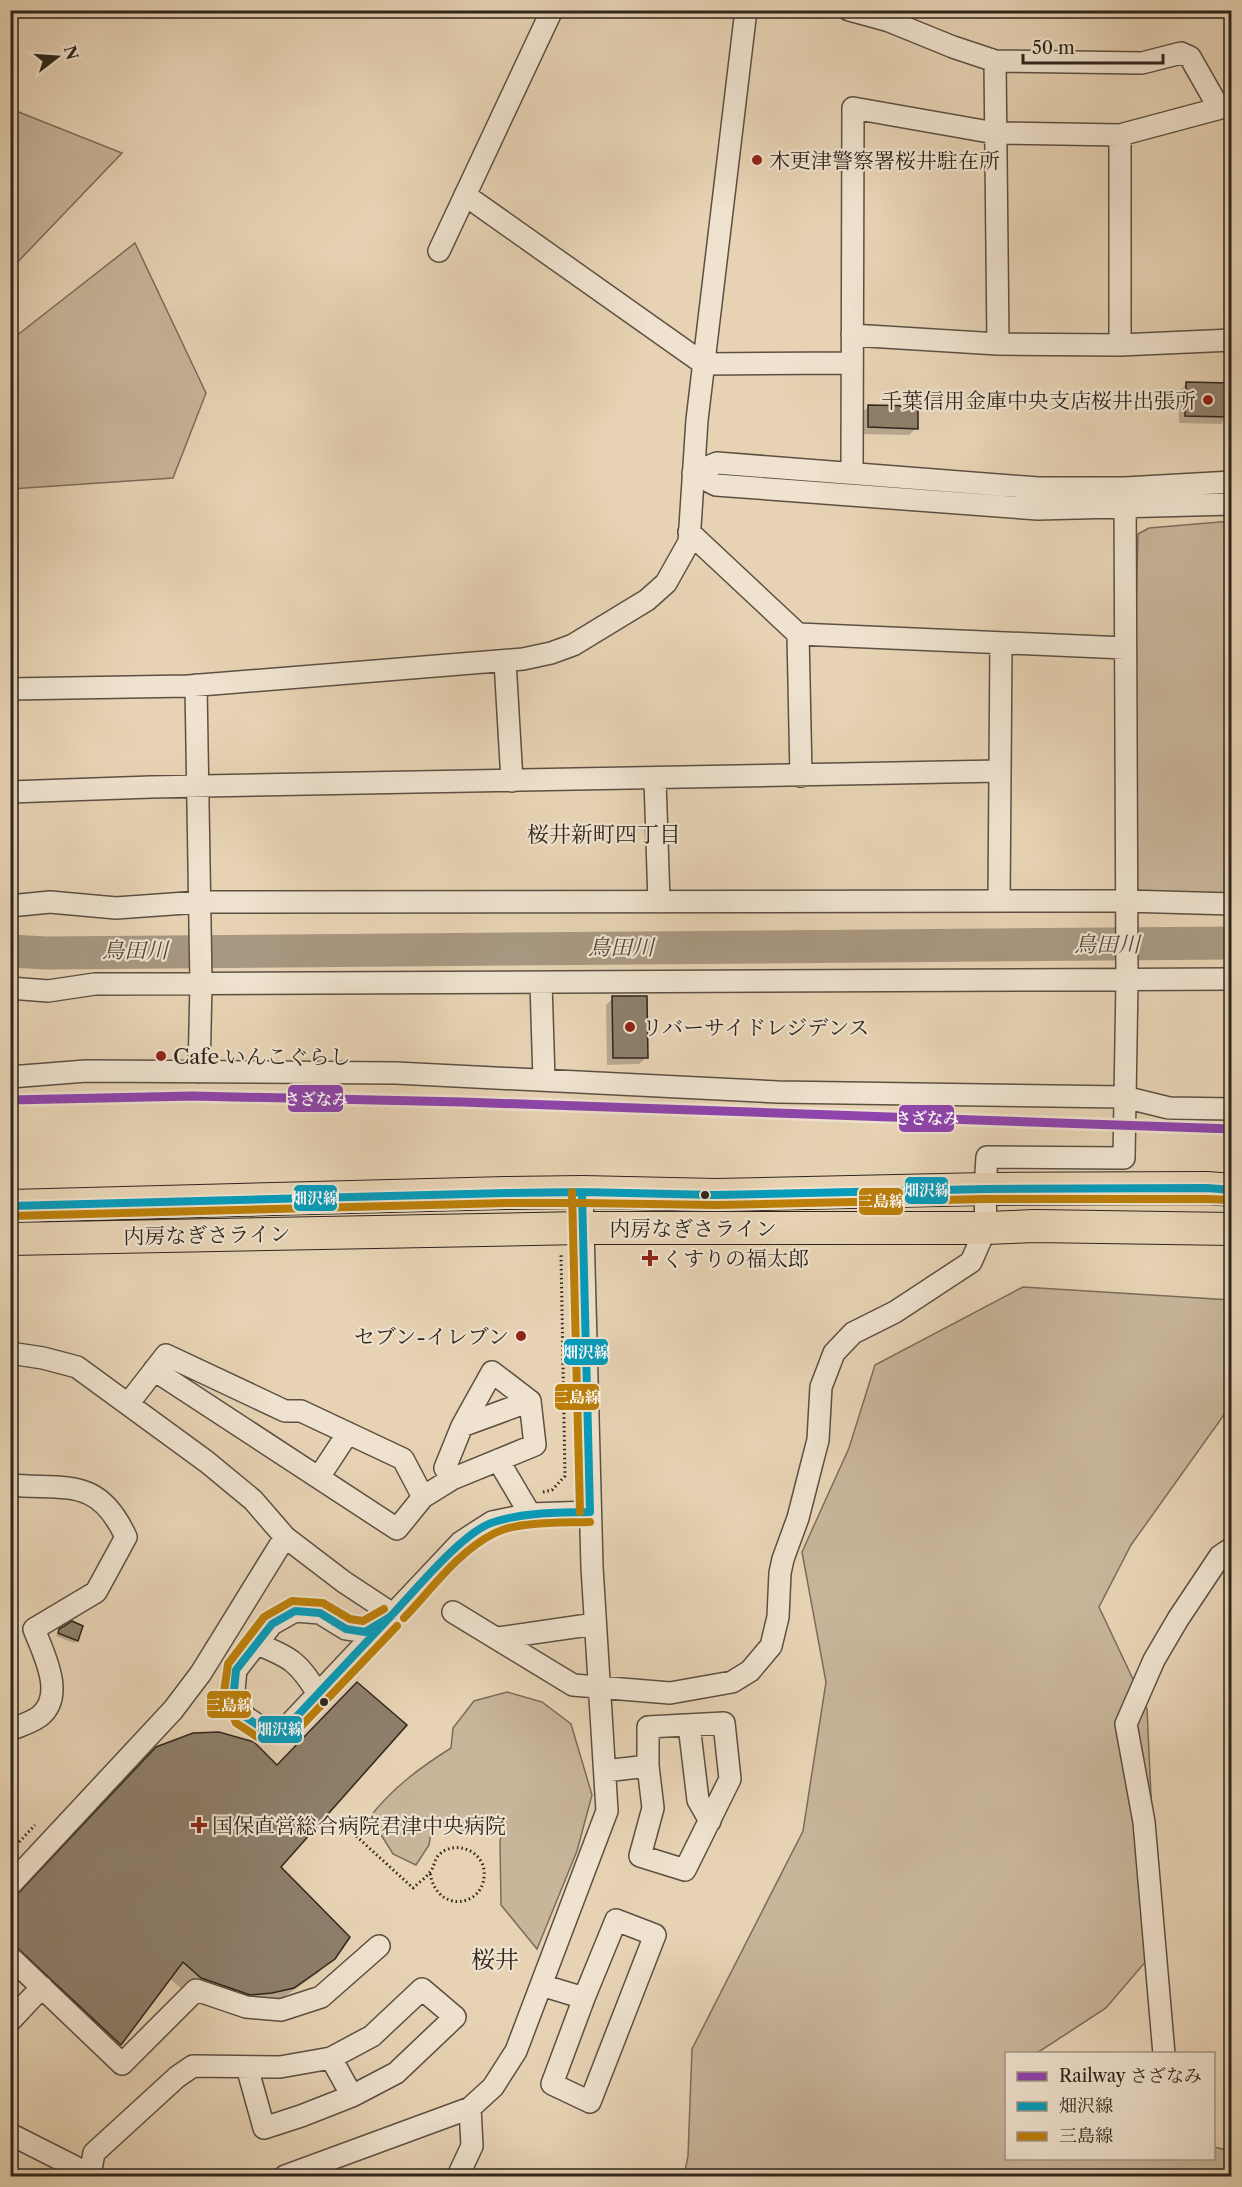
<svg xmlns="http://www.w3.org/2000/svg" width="1242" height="2187" font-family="'Libre Caslon Text','Noto Serif JP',serif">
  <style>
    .green { fill: #c8b59a; stroke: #7b6d5c; stroke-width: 1.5 }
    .shadow { fill: #0003 }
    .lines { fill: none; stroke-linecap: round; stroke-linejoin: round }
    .river { stroke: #a89881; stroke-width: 33 }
    .building { fill: #8e7f6c; stroke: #2e251d; stroke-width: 1.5 }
    .minor-casing { stroke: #5c5043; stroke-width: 24 }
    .highway-casing { stroke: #2e251d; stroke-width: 34 }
    .path { stroke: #2e251d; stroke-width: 3; stroke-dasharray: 1.5 3; stroke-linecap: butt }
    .minor { stroke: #efe2ce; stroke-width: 21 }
    .highway { stroke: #e7d3b4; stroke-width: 32 }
    .bus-1-casing { stroke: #efe2ce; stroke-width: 12 }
    .bus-2-casing { stroke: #efe2ce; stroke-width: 12 }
    .bus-1 { stroke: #059cbc; stroke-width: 8 }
    .bus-2 { stroke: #bb7f09; stroke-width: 8 }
    .rail-1-casing { stroke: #efe2ce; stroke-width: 14 }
    .rail-1 { stroke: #8e44ad; stroke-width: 9 }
    .poi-dot { fill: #8f2418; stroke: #efe2ce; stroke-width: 2 }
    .bus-dot { fill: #2e251d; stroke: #efe2ce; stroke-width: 2 }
    .labels { text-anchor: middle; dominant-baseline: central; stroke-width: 4.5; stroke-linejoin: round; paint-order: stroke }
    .poi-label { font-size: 21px; fill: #2e251d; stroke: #efe2ce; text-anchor: start }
    .street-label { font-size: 21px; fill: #2e251d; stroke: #efe2ce }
    .neighbourhood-label { font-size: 22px; fill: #2e251d; stroke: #efe2ce }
    .water-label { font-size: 22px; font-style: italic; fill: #53483b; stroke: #efe2ce }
    .quarter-label { font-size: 24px; fill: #2e251d; stroke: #efe2ce }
    .line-badge { stroke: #efe2ce; stroke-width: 2 }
    .badge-label { font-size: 16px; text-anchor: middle; font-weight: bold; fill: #fff }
  </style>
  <rect width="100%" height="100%" fill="#e7d3b4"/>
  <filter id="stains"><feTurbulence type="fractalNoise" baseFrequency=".00333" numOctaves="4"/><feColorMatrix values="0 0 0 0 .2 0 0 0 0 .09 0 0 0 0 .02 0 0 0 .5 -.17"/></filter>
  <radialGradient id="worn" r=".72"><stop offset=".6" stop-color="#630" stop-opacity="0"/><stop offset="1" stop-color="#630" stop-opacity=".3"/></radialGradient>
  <path class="green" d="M11,109L122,153L11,269Z
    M135,243L206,393L173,478L11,489V340Z
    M1231,521V898L1141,891L1135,888V652L1138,534L1149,528Z
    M1023,1287L1231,1300V1405L1131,1545L1099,1607L1147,1709L1158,1947L1106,2008L1037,2053L1006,2054V2158H1214V2147L1231,2151V2176H684L688,2156L692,2049L803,1831L826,1682L802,1552L849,1448L875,1365Z
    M507,1692L542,1702L571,1724L592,1795L577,1851L537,1949L501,1905L500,1842L503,1824L461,1831L433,1820L429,1845L416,1865L393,1854L370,1817C392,1788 421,1767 451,1748L453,1728L474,1701Z"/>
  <path class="shadow" d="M1187,384L1228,416L1221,424L1179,423V391Z
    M869,406L916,428L909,435L861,434V414Z
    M613,998L647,1057L639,1064L607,1065L606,1005Z
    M60,1630L77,1640L74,1643L56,1636Z
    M279,1868L334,1958L318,1973L277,2002L186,1993L169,1978L120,2044L105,2059L10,1970V1904Z"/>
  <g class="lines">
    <path class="river" d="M10,951L46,953L1232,943"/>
  </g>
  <path class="building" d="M1186,382L1230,383L1229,417L1185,416Z
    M868,405L918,406V429L868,427Z
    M612,996H647L648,1058H613Z
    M72,1621L83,1626L78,1641L58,1633L59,1629Z
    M357,1682L407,1725L281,1867L350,1937L335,1959L294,1988L272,1993L250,1995L201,1978L183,1962L121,2045L10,1941V1902L156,1747L193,1733L219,1732L254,1742L277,1765Z"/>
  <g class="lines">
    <g class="minor-casing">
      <path id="minor" d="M849,10L889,21L953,47L995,61L1142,63L1181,53L1190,57L1219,108
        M995,61L998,344
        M465,195L704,364L852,363
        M439,251L552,10
        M852,335L998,344L1120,345L1232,340
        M1120,345V135
        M693,473L716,485L1038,509L1232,504
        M693,473L717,463L1038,488H1125L1232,482
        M852,473L853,108L995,133L1120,135L1232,105
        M689,532L798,634L1125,648
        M798,634L801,776
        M505,661L512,781
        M196,685L201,984L199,1072
        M10,689L188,686L523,659L551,653L573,645L647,600L666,583L689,542L697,420L746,10
        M655,779L659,902
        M10,792L151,787L1000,771
        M999,901L1001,643
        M10,906L50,902L116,908L200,902L1126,901L1232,904
        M541,983L544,1080
        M10,988L48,991L95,984L1232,979
        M10,1077L86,1071L396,1073L778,1092L1124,1097L1169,1108L1232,1109
        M10,1353L43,1358L77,1367L207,1462L253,1500L285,1537
        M128,1404L166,1355L285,1411H301L403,1459L423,1497L397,1529L154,1370
        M462,1426L530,1401
        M498,1460L530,1514
        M319,1477L348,1433
        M10,1485C66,1490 98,1476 126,1537L96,1592L34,1629C43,1653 66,1695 40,1716C33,1722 19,1726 10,1730
        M423,1497L452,1479L535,1445L530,1401L492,1372L462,1426L445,1468L452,1479
        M453,1612L573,1685L670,1693L732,1682L750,1671L771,1646L778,1617L780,1573L783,1559L798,1518L811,1467L818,1440L821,1387L834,1353L853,1333L895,1312L971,1262L986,1228L985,1189L987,1157L1124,1158L1127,981L1125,488
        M394,1615L365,1632L346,1629L320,1613L295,1611L272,1624L236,1670L234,1690L244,1716L262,1728L284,1730L461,1542L492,1522L530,1514L590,1512
        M498,1638L595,1624
        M257,1644C290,1657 299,1662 318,1694
        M689,1725L698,1800L710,1821
        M605,1771L648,1766V1727L724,1723L730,1779L685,1870L640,1856L653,1808L648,1766
        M10,1885L173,1710L201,1673L285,1537L344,1582L394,1615
        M10,1957L122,2064L196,1990L246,2007L281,2010L321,1997L379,1946
        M541,1985L584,1998L616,1920L655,1935L590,2102L552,2084L584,1998
        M10,2021L42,1987
        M1164,2054L1144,1822L1126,1724L1154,1660L1178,1619L1220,1556L1232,1548
        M331,2058L352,2096
        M10,2134L93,2176
        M90,2175L94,2153L177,2077L193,2066L280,2067L331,2058L372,2036L422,1989L455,2017L396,2073L352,2096L301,2116L264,2128L247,2067
        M285,2176L470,2108L493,2087L516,2051L607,1811L592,1567L582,1192
        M458,2176L472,2146L470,2108"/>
    </g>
    <g class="highway-casing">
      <path id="highway" d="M10,1206L506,1193L582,1192L716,1195L985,1189L1207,1188L1232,1190
        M10,1239L582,1228H986L1035,1226L1232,1229"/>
    </g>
    <path class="path" d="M543,1492L552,1490L565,1476L561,1254
      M343,1824L413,1888C418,1883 426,1878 430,1872C435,1866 434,1858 441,1853C448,1847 459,1846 468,1850C476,1853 483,1861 484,1870C488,1907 436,1916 430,1872
      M10,1852L35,1825"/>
    <use href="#minor" class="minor"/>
    <use href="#highway" class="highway"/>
    <g class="bus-1-casing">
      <path id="bus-1" d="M582,1192L590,1512
        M10,1206L506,1193L582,1192L716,1195L985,1189L1207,1188L1232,1190
        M295,1611L320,1613L346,1629L365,1632L390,1617L284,1730L262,1728L244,1716L234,1690L236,1670L272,1624Z
        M390,1617C414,1592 463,1531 494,1522C525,1512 558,1513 590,1512"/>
    </g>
    <g class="bus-2-casing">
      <path id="bus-2" d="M572,1192L580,1512
        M10,1216L506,1203H582L716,1205L985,1199H1207L1231,1200
        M384,1609L363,1621L350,1619L323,1603L292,1601L264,1617L228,1664L224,1692L236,1723L259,1738L284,1740L289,1739L397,1626
        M404,1618C432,1589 458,1551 495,1533C518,1521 564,1523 590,1522"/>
    </g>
    <use href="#bus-1" class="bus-1"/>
    <use href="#bus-2" class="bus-2"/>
    <g class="rail-1-casing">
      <path id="rail-1" d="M10,1100L193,1096L462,1102L1232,1129"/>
    </g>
    <use href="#rail-1" class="rail-1"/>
  </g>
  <g class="poi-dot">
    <circle cx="757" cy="160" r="6"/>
    <circle cx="1208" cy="400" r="6"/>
    <circle cx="630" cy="1027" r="6"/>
    <circle cx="161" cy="1056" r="6"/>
    <path d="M647 1249h6v6h6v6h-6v6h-6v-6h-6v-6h6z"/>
    <circle cx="521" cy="1336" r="6"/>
    <path d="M196 1816h6v6h6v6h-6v6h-6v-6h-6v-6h6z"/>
  </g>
  <g class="bus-dot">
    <circle cx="705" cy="1195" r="5"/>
    <circle cx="324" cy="1702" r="5"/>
  </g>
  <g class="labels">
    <g class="poi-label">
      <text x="769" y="160">木更津警察署桜井駐在所</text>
      <text x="1196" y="400" text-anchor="end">千葉信用金庫中央支店桜井出張所</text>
      <text x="642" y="1027">リバーサイドレジデンス</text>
      <text x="173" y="1056">Cafe いんこぐらし</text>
      <text x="662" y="1258">くすりの福太郎</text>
      <text x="509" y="1336" text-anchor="end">セブン-イレブン</text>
      <text x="212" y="1825">国保直営総合病院君津中央病院</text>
    </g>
    <g class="street-label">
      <text x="693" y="1228">内房なぎさライン</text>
      <text transform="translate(207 1235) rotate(-1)">内房なぎさライン</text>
    </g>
    <g class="neighbourhood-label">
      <text x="604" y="834">桜井新町四丁目</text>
    </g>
    <g class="water-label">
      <text x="1107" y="944">鳥田川</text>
      <text x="621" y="947">鳥田川</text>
      <text x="135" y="950">鳥田川</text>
    </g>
    <g class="quarter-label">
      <text x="495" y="1959">桜井</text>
    </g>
  </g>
  <g class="line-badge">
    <rect x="287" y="1084" width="57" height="29" rx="6" fill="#8e44ad"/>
    <rect x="898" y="1104" width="57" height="29" rx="6" fill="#8e44ad"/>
    <rect x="904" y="1176" width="45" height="29" rx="6" fill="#059cbc"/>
    <rect x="293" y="1184" width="45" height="28" rx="6" fill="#059cbc"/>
    <rect x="858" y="1187" width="46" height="29" rx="6" fill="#bb7f09"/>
    <rect x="563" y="1338" width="46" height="28" rx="6" fill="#059cbc"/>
    <rect x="554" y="1383" width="46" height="28" rx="6" fill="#bb7f09"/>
    <rect x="206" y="1690" width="46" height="29" rx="6" fill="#bb7f09"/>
    <rect x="257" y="1715" width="46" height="29" rx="6" fill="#059cbc"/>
  </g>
  <g class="badge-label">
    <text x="316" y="1105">さざなみ</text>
    <text x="927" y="1124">さざなみ</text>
    <text x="927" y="1196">畑沢線</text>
    <text x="315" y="1204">畑沢線</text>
    <text x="881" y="1207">三島線</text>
    <text x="586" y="1358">畑沢線</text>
    <text x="577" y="1403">三島線</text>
    <text x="229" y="1711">三島線</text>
    <text x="280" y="1735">畑沢線</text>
  </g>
  <rect width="1242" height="2187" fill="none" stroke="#e7d3b4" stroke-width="36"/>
  <rect x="12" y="12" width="1218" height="2163" fill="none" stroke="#2e251d" stroke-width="3"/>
  <rect x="18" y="18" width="1206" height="2151" fill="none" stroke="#2e251d" stroke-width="1.5"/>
  <rect x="1005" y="2052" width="210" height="108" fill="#efe2ce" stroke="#a29687" stroke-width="1.5"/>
  <rect x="1017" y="2072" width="30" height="9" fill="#8e44ad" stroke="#a29687" stroke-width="1.5"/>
  <text x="1059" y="2082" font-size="18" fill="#2e251d">Railway さざなみ</text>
  <rect x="1017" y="2102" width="30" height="9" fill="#059cbc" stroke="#a29687" stroke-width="1.5"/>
  <text x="1059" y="2112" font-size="18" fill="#2e251d">畑沢線</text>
  <rect x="1017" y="2132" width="30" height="9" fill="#bb7f09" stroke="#a29687" stroke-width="1.5"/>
  <text x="1059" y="2142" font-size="18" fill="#2e251d">三島線</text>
  <g transform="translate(57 57) rotate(73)" stroke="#efe2ce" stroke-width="4.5" paint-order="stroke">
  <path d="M0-4.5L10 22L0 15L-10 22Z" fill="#2e251d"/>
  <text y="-9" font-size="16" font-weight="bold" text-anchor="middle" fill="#2e251d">N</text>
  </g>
  <path d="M1023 54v9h140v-9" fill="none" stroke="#2e251d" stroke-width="3"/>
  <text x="1032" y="54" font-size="18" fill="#2e251d" stroke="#efe2ce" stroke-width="4.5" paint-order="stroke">50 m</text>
  <rect width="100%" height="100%" filter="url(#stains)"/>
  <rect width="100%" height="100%" fill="url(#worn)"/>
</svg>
